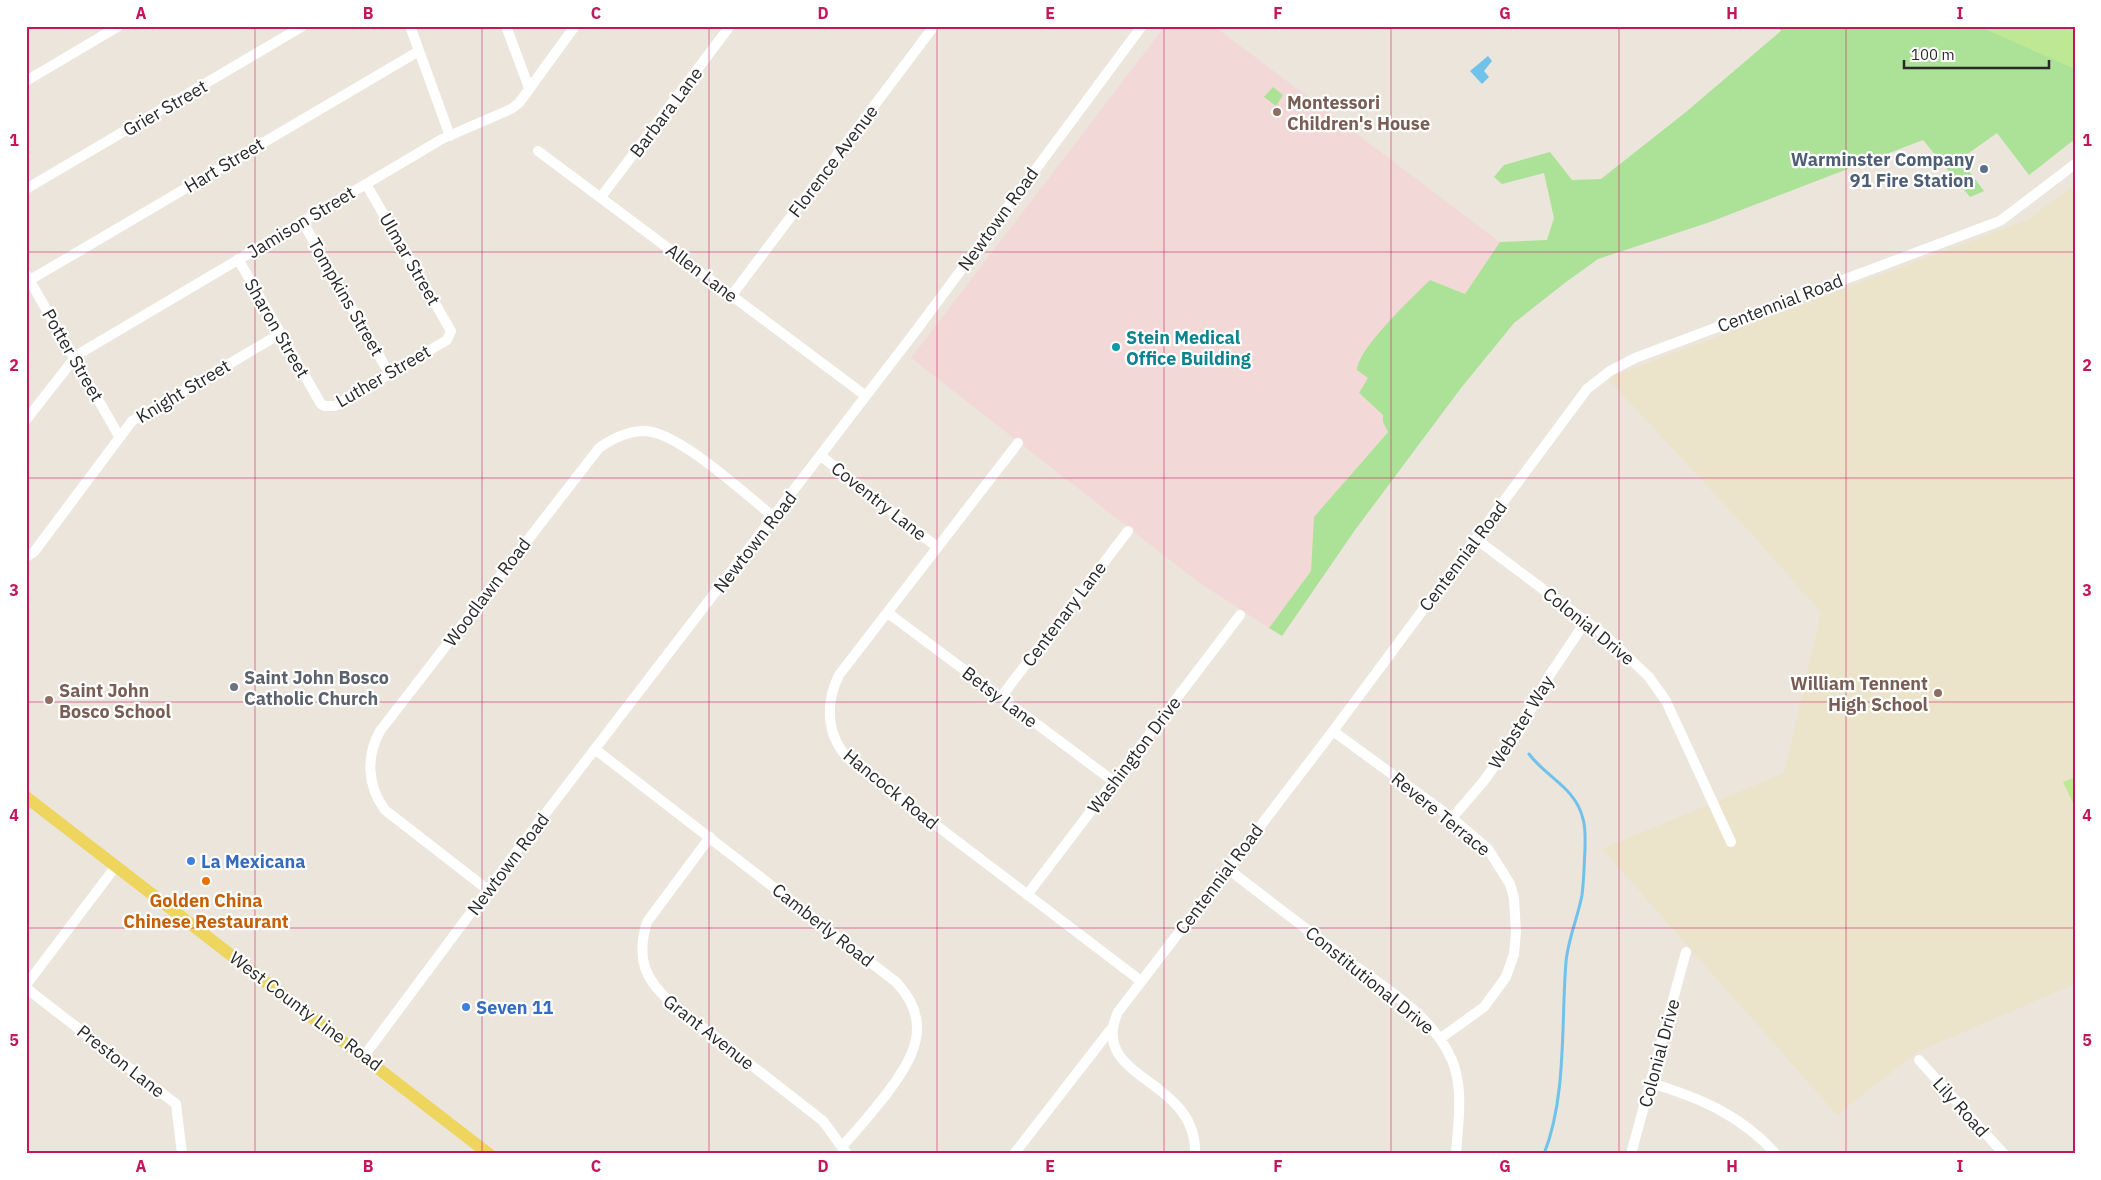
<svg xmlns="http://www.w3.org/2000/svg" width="2101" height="1180" font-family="'IBM Plex Sans',sans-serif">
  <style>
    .education { fill: #ece4ca }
    .medical { fill: #f2d9d8 }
    .green { fill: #ace198 }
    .pitch { fill: #bee894 }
    .water { fill: #70c2eb }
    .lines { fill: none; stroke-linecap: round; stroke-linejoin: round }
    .stream { stroke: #70c2eb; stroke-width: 3 }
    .minor { stroke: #fff; stroke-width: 10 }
    .major { stroke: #edd55e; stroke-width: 12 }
    .grid { fill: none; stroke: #c2185b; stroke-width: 1; stroke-opacity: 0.55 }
    .education-dot { fill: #8d6e63; stroke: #fff; stroke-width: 2 }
    .service-dot { fill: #5c6f8a; stroke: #fff; stroke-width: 2 }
    .culture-dot { fill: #0f9aa8; stroke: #fff; stroke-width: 2 }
    .worship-dot { fill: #6b7280; stroke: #fff; stroke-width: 2 }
    .shop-dot { fill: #3f7fe0; stroke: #fff; stroke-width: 2 }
    .food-dot { fill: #e8710a; stroke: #fff; stroke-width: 2 }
    .labels { text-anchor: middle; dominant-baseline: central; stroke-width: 4.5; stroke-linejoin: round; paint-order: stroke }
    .education-label { font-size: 18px; font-weight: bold; fill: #785e54; stroke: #fff; text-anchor: start }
    .street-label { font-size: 18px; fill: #292929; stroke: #fff }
    .service-label { font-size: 18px; font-weight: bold; fill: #4e5e75; stroke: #fff; text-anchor: end }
    .culture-label { font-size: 18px; font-weight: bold; fill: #0d838f; stroke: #fff; text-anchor: start }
    .worship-label { font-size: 18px; font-weight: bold; fill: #5b616d; stroke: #fff; text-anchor: start }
    .shop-label { font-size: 18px; font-weight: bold; fill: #366cbe; stroke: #fff; text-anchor: start }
    .food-label { font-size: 18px; font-weight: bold; fill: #c56008; stroke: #fff }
    .neatline { fill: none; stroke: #c2185b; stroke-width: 2 }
    .grid-label { font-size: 16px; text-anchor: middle; font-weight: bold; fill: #c2185b }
  </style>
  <rect width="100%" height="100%" fill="#ebe5db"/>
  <path class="education" d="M2075,184V984L1917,1052L1837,1115L1602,849L1784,773L1821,613L1749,531L1607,378L2027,220Z"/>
  <path class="medical" d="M1165,26H1214L1500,242L1465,294L1430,280L1396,315L1358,360L1369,378L1359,394L1383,415V422L1388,431L1314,517L1311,571L1269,628L1198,582L911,358Z"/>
  <path class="green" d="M1778,26H2075V139L2029,175L1997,133L1966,155L1973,168L1969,171L1984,191L1970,197L1923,140L1710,222L1598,259L1566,282L1514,323L1461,388L1355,530L1282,636L1269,628L1311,571L1314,517L1388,432L1383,422V415L1359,393L1368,378L1357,370C1359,347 1412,298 1430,280L1465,294L1500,242L1547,240L1554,218L1544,173L1502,184L1494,177L1504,165L1550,152L1572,180L1601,179L1686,112L1781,31Z
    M1273,87L1283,95L1276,106L1264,97Z"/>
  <path class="pitch" d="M1978,26H2075V69Z
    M2075,777V807L2063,782Z"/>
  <path class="water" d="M1488,56L1492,61L1484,71L1489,77L1482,84L1470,71Z"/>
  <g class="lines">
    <path class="stream" d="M1529,754C1546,777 1576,788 1583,819C1586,829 1585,839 1585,850C1584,865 1584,880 1582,895C1578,917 1568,939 1566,962C1561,1022 1567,1096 1544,1154"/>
    <path class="minor" d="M410,26L450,136
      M506,26L529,88
      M26,81L119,26
      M538,151L866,396
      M26,189L303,26
      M601,197L730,26
      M302,221L389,373
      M238,259L321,404L325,406H335L447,340L451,331L366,184
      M26,274L119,436
      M30,280L419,51
      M732,295L934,26
      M26,420L77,355L442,139L511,109L519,103L575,26
      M1018,443L839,675C825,703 826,736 849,759L1141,981
      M821,456L937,547
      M1476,539L1607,637L1649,677L1666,701L1731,842
      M26,557L34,552L132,421L280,334
      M888,613L1113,781
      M1001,697L1128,531
      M1333,731L1452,818L1488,849L1510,884L1514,898L1516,932L1514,954L1506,977L1484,1007L1441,1038
      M596,750L896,982C935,1023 913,1059 885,1096C871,1113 858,1130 842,1146
      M1452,818L1483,782L1519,732L1549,676L1586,621
      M710,837L647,922C636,958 644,980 673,1004L823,1121L847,1154
      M1228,869C1267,899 1306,929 1346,959C1384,988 1432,1014 1452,1060C1464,1089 1458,1123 1456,1154
      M488,890L385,810C367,786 366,756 380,731L599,448C613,438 628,431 645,431C679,432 746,495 774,517
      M1027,895L1240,615
      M26,985L116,866
      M26,988L176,1104L182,1154
      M364,1056L522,844L918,328L1142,26
      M1919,1060L2004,1154
      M1651,1083C1700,1098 1741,1115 1776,1154
      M1014,1154L1111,1029
      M1195,1154C1198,1077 1087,1080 1118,1012L1333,731L1587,389L1610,371L1635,358L2000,221L2075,164
      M1631,1154L1686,952"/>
    <path class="major" d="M26,797L489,1154"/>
  </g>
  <path class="grid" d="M255,26V1154M482,26V1154M709,26V1154M937,26V1154M1164,26V1154M1391,26V1154M1619,26V1154M1846,26V1154M26,252H2075M26,478H2075M26,702H2075M26,928H2075"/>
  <g class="education-dot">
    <circle cx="1277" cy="112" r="5"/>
    <circle cx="1938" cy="693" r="5"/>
    <circle cx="49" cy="700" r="5"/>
  </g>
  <circle class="service-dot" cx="1984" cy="169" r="5"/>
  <circle class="culture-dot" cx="1116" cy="347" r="5"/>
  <circle class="worship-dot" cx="234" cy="687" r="5"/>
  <g class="shop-dot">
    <circle cx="191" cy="861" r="5"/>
    <circle cx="466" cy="1007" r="5"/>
  </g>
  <circle class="food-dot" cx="206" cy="881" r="5"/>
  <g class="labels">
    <g class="education-label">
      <text x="1287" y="102">Montessori<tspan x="1287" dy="21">Children's House</tspan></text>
      <text x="1928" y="683" text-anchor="end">William Tennent<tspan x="1928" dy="21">High School</tspan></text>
      <text x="59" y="690">Saint John<tspan x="59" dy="21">Bosco School</tspan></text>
    </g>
    <g class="street-label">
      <text transform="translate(165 108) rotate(-30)">Grier Street</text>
      <text transform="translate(666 112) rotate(-53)">Barbara Lane</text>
      <text transform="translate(833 161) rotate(-53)">Florence Avenue</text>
      <text transform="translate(224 165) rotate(-31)">Hart Street</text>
      <text transform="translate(998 219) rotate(-54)">Newtown Road</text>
      <text transform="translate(301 222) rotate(-31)">Jamison Street</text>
      <text transform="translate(410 259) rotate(60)">Ulmar Street</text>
      <text transform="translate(702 273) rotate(37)">Allen Lane</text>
      <text transform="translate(346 297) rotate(60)">Tompkins Street</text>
      <text transform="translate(1780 303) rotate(-21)">Centennial Road</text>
      <text transform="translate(277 328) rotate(60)">Sharon Street</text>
      <text transform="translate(73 355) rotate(60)">Potter Street</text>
      <text transform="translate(383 376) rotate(-30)">Luther Street</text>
      <text transform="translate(183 391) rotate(-31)">Knight Street</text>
      <text transform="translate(879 501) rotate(38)">Coventry Lane</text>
      <text transform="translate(755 542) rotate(-52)">Newtown Road</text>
      <text transform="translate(1463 556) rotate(-53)">Centennial Road</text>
      <text transform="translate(487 592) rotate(-53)">Woodlawn Road</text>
      <text transform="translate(1064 614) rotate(-53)">Centenary Lane</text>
      <text transform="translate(1589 626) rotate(39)">Colonial Drive</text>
      <text transform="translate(1000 697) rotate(37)">Betsy Lane</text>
      <text transform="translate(1521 722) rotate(-58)">Webster Way</text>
      <text transform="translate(1134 755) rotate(-53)">Washington Drive</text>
      <text transform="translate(891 789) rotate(39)">Hancock Road</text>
      <text transform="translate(1441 814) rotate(39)">Revere Terrace</text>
      <text transform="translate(508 864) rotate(-53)">Newtown Road</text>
      <text transform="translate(1219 879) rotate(-53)">Centennial Road</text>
      <text transform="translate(823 925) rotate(38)">Camberly Road</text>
      <text transform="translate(1370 980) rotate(39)">Constitutional Drive</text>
      <text transform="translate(306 1011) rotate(37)">West County Line Road</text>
      <text transform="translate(709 1032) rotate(38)">Grant Avenue</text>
      <text transform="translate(1659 1053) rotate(-75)">Colonial Drive</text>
      <text transform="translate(121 1061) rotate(38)">Preston Lane</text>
      <text transform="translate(1961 1107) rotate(48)">Lily Road</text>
    </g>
    <g class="service-label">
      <text x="1974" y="159">Warminster Company<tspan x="1974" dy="21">91 Fire Station</tspan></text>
    </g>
    <g class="culture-label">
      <text x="1126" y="337">Stein Medical<tspan x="1126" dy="21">Office Building</tspan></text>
    </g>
    <g class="worship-label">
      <text x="244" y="677">Saint John Bosco<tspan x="244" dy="21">Catholic Church</tspan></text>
    </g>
    <g class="shop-label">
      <text x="201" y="861">La Mexicana</text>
      <text x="476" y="1007">Seven 11</text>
    </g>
    <g class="food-label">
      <text x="206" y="900">Golden China<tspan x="206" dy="21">Chinese Restaurant</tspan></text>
    </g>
  </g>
  <rect width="2101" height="1180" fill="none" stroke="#ffffff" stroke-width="55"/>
  <path d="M1904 60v8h145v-8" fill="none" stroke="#292929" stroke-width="2.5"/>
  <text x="1911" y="60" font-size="15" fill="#292929" stroke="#ffffff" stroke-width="4" paint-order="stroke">100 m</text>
  <rect x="28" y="28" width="2046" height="1124" class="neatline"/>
  <g class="grid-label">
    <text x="141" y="19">A</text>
    <text x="368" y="19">B</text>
    <text x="596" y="19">C</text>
    <text x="823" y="19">D</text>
    <text x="1050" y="19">E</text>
    <text x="1278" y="19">F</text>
    <text x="1505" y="19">G</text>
    <text x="1732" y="19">H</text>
    <text x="1960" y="19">I</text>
    <text x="14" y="146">1</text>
    <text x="2087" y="146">1</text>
    <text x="14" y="371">2</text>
    <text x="2087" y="371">2</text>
    <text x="14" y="596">3</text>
    <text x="2087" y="596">3</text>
    <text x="14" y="821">4</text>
    <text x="2087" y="821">4</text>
    <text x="14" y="1046">5</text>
    <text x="2087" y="1046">5</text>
    <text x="141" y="1172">A</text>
    <text x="368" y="1172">B</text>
    <text x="596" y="1172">C</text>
    <text x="823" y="1172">D</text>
    <text x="1050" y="1172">E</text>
    <text x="1278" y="1172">F</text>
    <text x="1505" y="1172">G</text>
    <text x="1732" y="1172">H</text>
    <text x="1960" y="1172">I</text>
  </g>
</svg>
